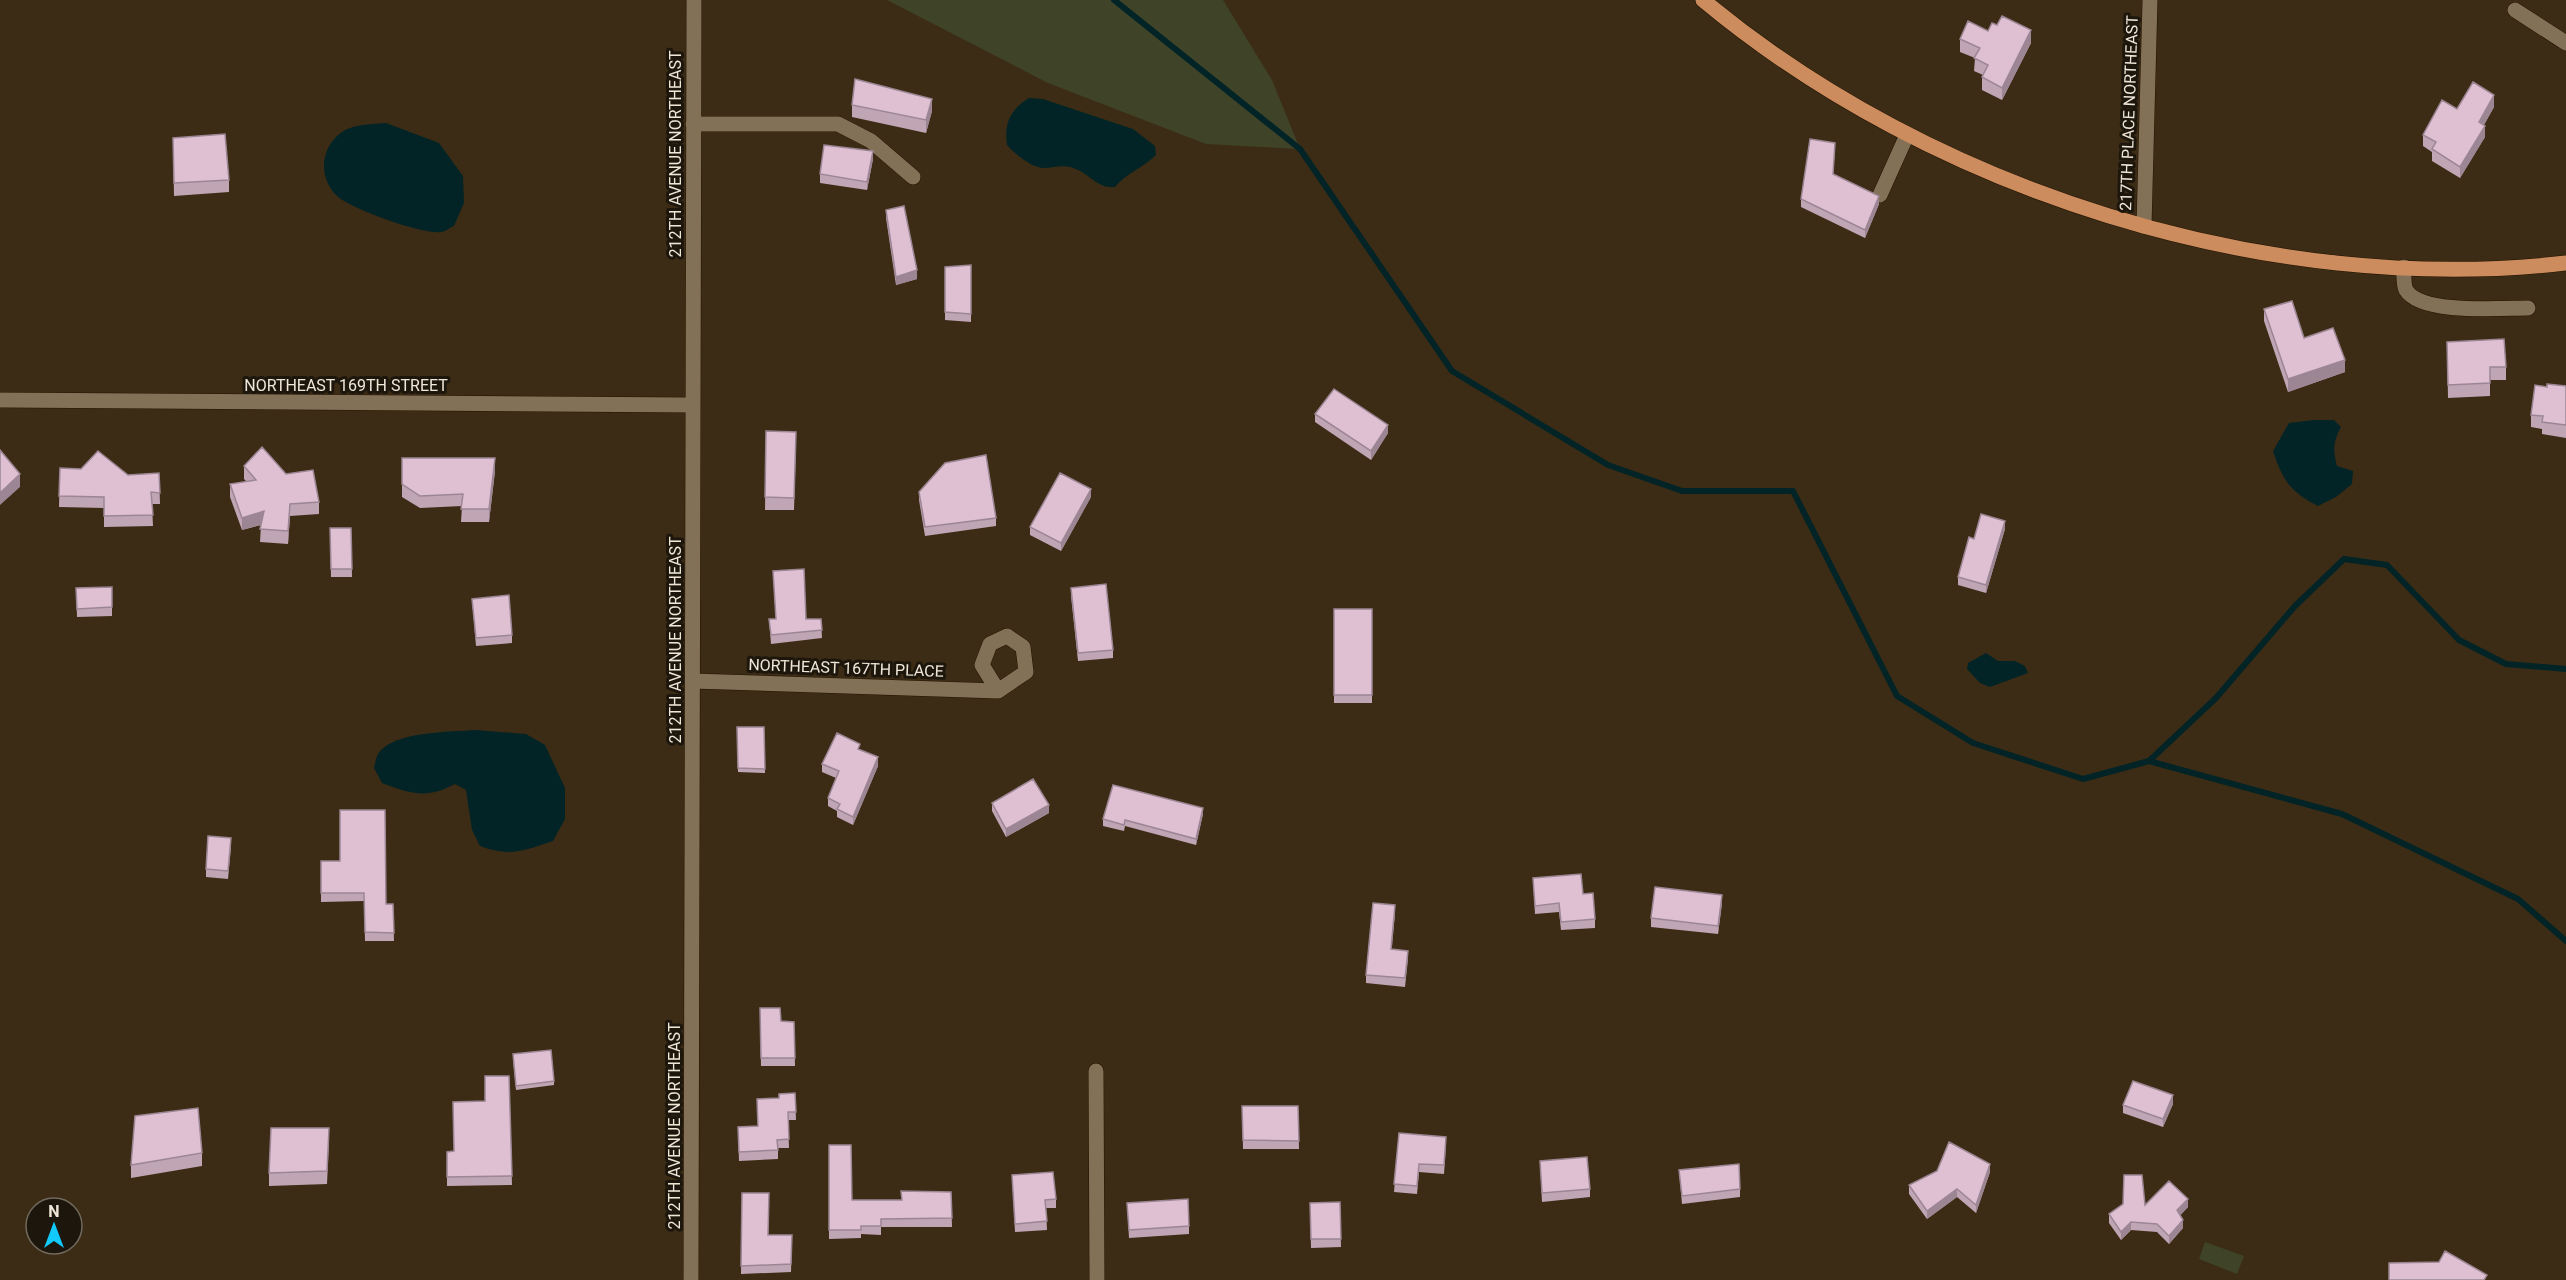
<svg xmlns="http://www.w3.org/2000/svg" width="2566" height="1280" font-family="Roboto,sans-serif">
  <style>
    .green { fill: #3f4328 }
    .water { fill: #022426 }
    .lines { fill: none; stroke-linecap: round; stroke-linejoin: round }
    .stream { stroke: #022426; stroke-width: 6 }
    .minor-casing { stroke: #221400; stroke-width: 16 }
    .major-casing { stroke: #221400; stroke-width: 16 }
    .minor { stroke: #827057; stroke-width: 15 }
    .major { stroke: #cd8c5e; stroke-width: 15 }
    .wall { fill: #c0a5b5 }
    .shaded-wall { fill: #9c8694 }
    .building { fill: #dfc0d3; stroke: #9c8694; stroke-width: 1.5 }
    .labels { text-anchor: middle; dominant-baseline: central; stroke-width: 6; stroke-linejoin: round; paint-order: stroke }
    .street-label { font-size: 16px; fill: #f0e6d8; stroke: #1d160c }
  </style>
  <rect width="100%" height="100%" fill="#3c2c15"/>
  <path class="green" d="M887,0H1223L1272,80L1300,149L1206,144L1048,83Z
    M2205,1242L2244,1256L2237,1274L2199,1259Z"/>
  <path class="water" d="M1029,98L1043,99L1133,129L1155,146L1156,155C1143,168 1126,173 1115,187C1099,189 1091,176 1078,170C1066,164 1059,167 1046,168C1033,169 1016,155 1007,145C1004,123 1010,110 1029,98Z
    M386,123L439,143L463,176L464,203L454,226C451,227 446,231 442,232C423,235 351,209 337,196C315,175 322,139 350,128C360,124 375,124 386,123Z
    M2314,420H2334L2341,427C2333,441 2333,451 2337,466L2353,471L2352,484L2336,497L2318,506C2290,491 2283,481 2273,451L2289,423Z
    M1986,653L1998,661H2015L2025,666L2028,673L1990,687L1980,683L1967,669L1968,663Z
    M475,730L526,734L545,745L565,788V819L553,841C523,851 510,857 480,846L472,830L466,790L455,784C427,799 411,794 382,783L374,768C375,764 376,758 378,754C392,731 451,732 475,730Z"/>
  <g class="lines">
    <path class="stream" d="M1114,0L1300,149L1452,371L1608,465L1682,491H1793L1897,696L1973,743L2083,779L2149,761L2342,814L2518,899L2566,941
      M2149,761L2216,698L2295,606L2344,559L2387,565L2459,640L2506,664L2566,669"/>
    <g class="minor-casing">
      <path id="minor" d="M2515,10L2566,43
        M693,124H838L871,141L913,177
        M1880,195L1907,135
        M2144,226L2150,0
        M2404,267C2404,273 2403,284 2406,290C2421,315 2502,308 2528,308
        M0,400L692,405
        M693,681L998,691L1026,672L1023,647L1007,636L990,644L982,665L998,691
        M1096,1071L1097,1280
        M691,1280L694,0"/>
    </g>
    <g class="major-casing">
      <path id="major" d="M1703,0C1932,191 2268,297 2566,263"/>
    </g>
    <use href="#minor" class="minor"/>
    <use href="#major" class="major"/>
  </g>
  <path class="wall" d="M1988,31L2031,43L2002,100L1982,90V77L1983,75L1974,71L1975,58L1960,52V39Z
    M852,105L932,111L926,133L852,117Z
    M2494,107L2484,125L2485,137L2460,178L2432,161V152L2423,146V135L2457,109Z
    M173,138L229,180V192L174,196Z
    M1835,151L1833,174L1879,204L1865,238L1801,207V199Z
    M873,159L867,190L820,183V174Z
    M886,210L917,279L896,285L886,218Z
    M971,265V322L945,320V267Z
    M2264,309L2304,338L2345,372L2288,392L2264,321Z
    M2447,342L2506,367V380H2490V396L2448,398Z
    M2566,386V438L2542,434V429L2531,427V415L2547,387Z
    M1315,414L1388,433L1371,460L1315,422Z
    M766,431L796,444L794,510H765Z
    M402,458L495,471L489,522H461L462,506L420,508L402,497Z
    M244,466L286,474L319,502V514L290,516L288,544L260,542L261,525L242,530L230,497V484L247,482L244,479Z
    M60,468L128,475L159,473L160,504H152L153,526L104,527V508L59,507Z
    M919,492L996,518V526L925,536L919,500Z
    M1091,497L1061,551L1030,535V527Z
    M330,528H351L352,577H331Z
    M2005,529L1986,593L1958,585V577L1974,539Z
    M773,571L806,619H821L822,638L771,644L769,619H776Z
    M112,587V616L77,617L76,588Z
    M1071,588L1113,650V658L1078,661L1071,596Z
    M472,599L512,635V643L476,646Z
    M1334,609H1372V703H1334Z
    M737,727H764L765,773L738,772Z
    M860,750L878,766L853,825L837,817V811L828,806V798L836,778L822,772V764Z
    M992,803L1049,813L1006,837L992,811Z
    M1203,814L1196,845L1125,826L1124,831L1103,826V819Z
    M231,847L228,879L206,877V869Z
    M321,861L386,904H393L394,941H365L364,901L321,902Z
    M1533,878L1595,919V928L1561,930L1559,912L1535,914Z
    M1722,903L1718,934L1651,927V918Z
    M1395,913L1391,950L1408,959L1405,987L1366,983V975Z
    M760,1008L781,1021L794,1022L795,1066H761Z
    M513,1059L554,1081V1085L516,1090Z
    M509,1076L512,1185L447,1186V1152L454,1151Z
    M795,1093L796,1120H788L789,1148H778V1159L739,1161L738,1127L758,1126L779,1098Z
    M2173,1104L2163,1127L2123,1113V1105Z
    M1242,1106H1298L1299,1149H1243Z
    M1399,1133L1446,1145L1444,1174L1419,1172L1417,1194L1394,1192Z
    M329,1141L327,1184L269,1186V1173Z
    M829,1145L852,1200H901L951,1192L952,1227H881V1235L861,1234V1238L829,1239Z
    M202,1153V1166L131,1178V1165Z
    M1540,1161L1590,1189V1197L1542,1202Z
    M1679,1170L1740,1189V1197L1682,1204Z
    M1990,1172L1976,1213L1957,1197L1927,1219L1909,1194V1185Z
    M1012,1175L1056,1199V1208H1046L1047,1230L1015,1232Z
    M742,1193L769,1235H792L791,1272L741,1274Z
    M1340,1202L1341,1247L1311,1248L1310,1203Z
    M1127,1203L1189,1226V1234L1129,1238Z
    M2145,1205L2188,1207L2180,1215L2183,1228L2169,1244L2157,1232L2131,1230L2121,1240L2109,1223V1214Z"/>
  <path class="shaded-wall" d="M2031,30V43L2002,100V88Z
    M2494,95V107L2479,133V122Z
    M932,99V111L926,133V120Z
    M2485,126V137L2460,178V167Z
    M873,151V159L867,190V182Z
    M1879,196V204L1865,238V230Z
    M917,270V279L896,285V277Z
    M2345,360V372L2288,392V379Z
    M1388,425V433L1371,460V451Z
    M495,458V471L489,522V509Z
    M20,474V487L0,505V493Z
    M1091,489V497L1061,551V543Z
    M290,504V516L288,544V531Z
    M264,511V524L242,530V518Z
    M2005,521V529L1986,593V585Z
    M878,757V766L853,825V817Z
    M1049,805V813L1006,837V829Z
    M1203,808V814L1196,845V839Z
    M1722,895V903L1718,934V926Z
    M1395,905V913L1391,958V949Z
    M2173,1095V1104L2163,1127V1119Z
    M1990,1164V1172L1976,1213V1205Z
    M1957,1189V1197L1927,1219V1211Z
    M2188,1199V1207L2177,1219V1210Z
    M2183,1220V1228L2169,1244V1236Z
    M2131,1222V1230L2121,1240V1232Z"/>
  <path class="building" d="M2002,16L2031,30L2002,88L1982,77L1988,65L1974,58L1980,48L1960,39L1968,21L1988,31L1992,23L1997,25Z
    M855,79L932,99L926,120L852,105Z
    M2473,82L2494,95L2479,122L2485,126L2460,167L2432,149L2436,142L2423,135L2442,100L2457,109Z
    M225,134L229,180L174,183L173,138Z
    M1810,139L1835,143L1833,174L1879,196L1865,230L1801,199Z
    M824,145L873,151L867,182L820,174Z
    M904,206L917,270L896,277L886,210Z
    M971,265V314L945,312V267Z
    M2292,301L2304,338L2333,328L2345,360L2288,379L2264,309Z
    M2504,339L2506,367H2490V383L2448,385L2447,342Z
    M2547,384L2566,386V425L2542,422L2543,416L2531,415L2535,385L2547,387Z
    M1334,389L1388,425L1371,451L1315,414Z
    M766,431L796,432L794,498L765,497Z
    M262,447L286,474L313,470L319,502L290,504L288,531L260,529L264,511L242,518L230,484L256,480L244,466Z
    M0,450L20,474L0,493Z
    M98,451L128,475L159,473L160,493L151,492L153,515L104,516V497L59,496L60,468L81,469Z
    M986,455L996,518L925,527L919,492L945,463Z
    M402,458H495L489,509H461L463,494L420,496L402,484Z
    M1060,473L1091,489L1061,543L1030,527Z
    M1981,514L2005,521L1986,585L1958,577L1969,537L1974,539Z
    M330,528H351L352,569H331Z
    M804,569L806,619H821L822,630L771,635L769,619H776L773,571Z
    M1106,584L1113,650L1078,653L1071,588Z
    M112,587V607L77,609L76,588Z
    M509,595L512,635L476,638L472,599Z
    M1334,609H1372V695H1334Z
    M737,727H764L765,769L738,768Z
    M837,733L860,744L858,749L878,757L853,817L837,809L840,804L828,798L839,771L822,764Z
    M1033,779L1049,805L1006,829L992,803Z
    M1113,785L1203,808L1196,839L1125,820L1124,825L1103,819Z
    M340,810H385L386,904H393L394,933L365,932L364,893H321V861H340Z
    M208,836L231,838L228,871L206,869Z
    M1581,874L1583,894L1593,893L1595,919L1561,922L1559,903L1535,906L1533,878Z
    M1655,887L1722,895L1718,926L1651,918Z
    M1373,903L1395,905L1391,949L1408,951L1405,978L1366,975Z
    M760,1008H780L781,1021L794,1022L795,1058H761Z
    M551,1050L554,1081L516,1086L513,1054Z
    M485,1076H509L512,1176L447,1177V1152L454,1151L453,1102L485,1101Z
    M2133,1081L2173,1095L2163,1119L2123,1105Z
    M795,1093L796,1112H788L789,1139L777,1140L778,1150L739,1152L738,1127L758,1126L757,1099L779,1098V1094Z
    M1242,1106H1298L1299,1141L1243,1140Z
    M198,1108L202,1153L131,1165L135,1116Z
    M271,1128H329L327,1171L269,1173Z
    M1399,1133L1446,1137L1444,1165L1419,1164L1417,1186L1394,1184Z
    M1949,1142L1990,1164L1976,1205L1957,1189L1927,1211L1909,1185L1937,1171Z
    M829,1145H851L852,1200H902L901,1191L951,1192L952,1218L881,1219V1226H861V1230H829Z
    M1587,1157L1590,1189L1542,1193L1540,1161Z
    M1739,1164L1740,1189L1682,1196L1679,1170Z
    M1053,1172L1056,1199L1045,1200L1047,1221L1015,1224L1012,1175Z
    M2124,1175H2142L2145,1205L2169,1181L2188,1199L2177,1210L2183,1220L2169,1236L2157,1224L2131,1222L2121,1232L2109,1214L2123,1204Z
    M742,1193H769L768,1235H792L791,1264L741,1266Z
    M1188,1199L1189,1226L1129,1230L1127,1203Z
    M1340,1202L1341,1239H1311L1310,1203Z
    M2445,1251L2487,1275L2484,1280H2389V1263L2439,1262Z"/>
  <g class="labels">
    <g class="street-label">
      <text transform="translate(2129 113) rotate(-88)">217TH PLACE NORTHEAST</text>
      <text transform="translate(675 154) rotate(-90)">212TH AVENUE NORTHEAST</text>
      <text x="346" y="385">NORTHEAST 169TH STREET</text>
      <text transform="translate(675 640) rotate(-90)">212TH AVENUE NORTHEAST</text>
      <text transform="translate(846 668) rotate(2)">NORTHEAST 167TH PLACE</text>
      <text transform="translate(674 1126) rotate(-90)">212TH AVENUE NORTHEAST</text>
    </g>
  </g>
  <g transform="translate(54 1226)"><circle r="28" fill="#1d160c" stroke="#71695e" stroke-width="1.5"/>
  <path d="M0-4.5L10 22L0 15L-10 22Z" fill="#11cafb"/>
  <text y="-9" font-size="16" font-weight="bold" text-anchor="middle" fill="#f0e6d8">N</text>
  </g>
</svg>
